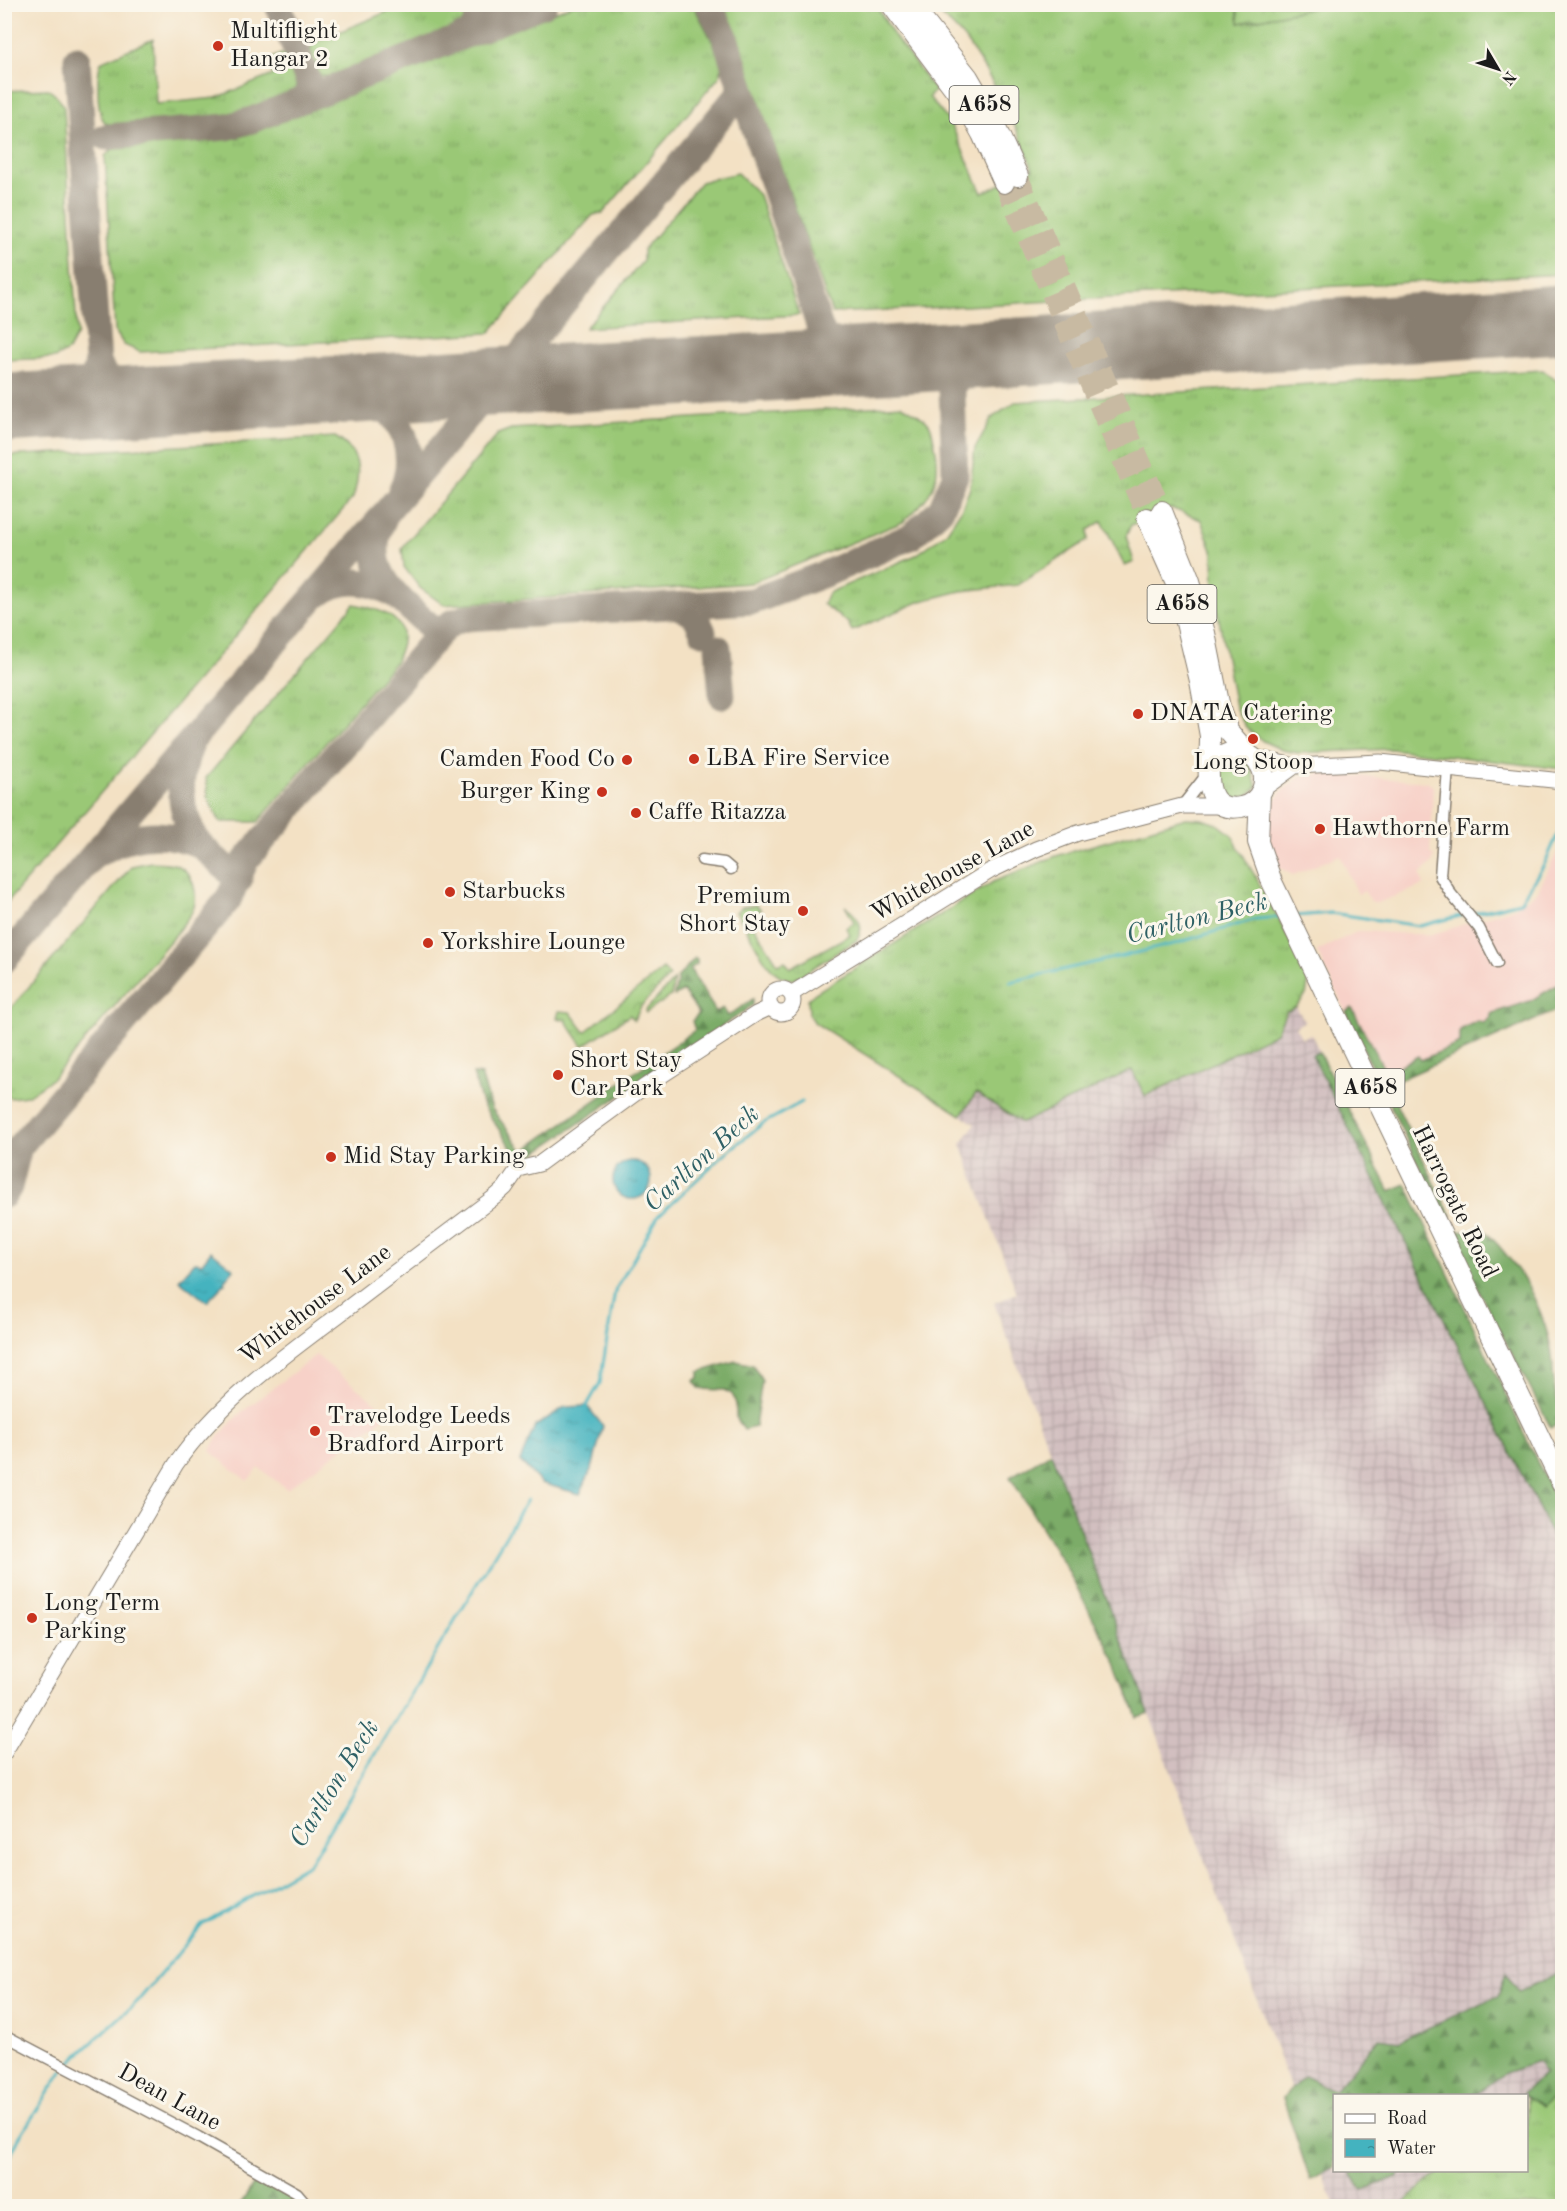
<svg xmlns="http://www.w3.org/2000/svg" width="1567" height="2211" font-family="'Old Standard TT',serif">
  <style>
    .built { fill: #f7d1c8 }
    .industrial { fill: url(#industrial-grid) }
    .grass { fill: url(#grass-tufts); stroke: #5b7249; stroke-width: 1.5 }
    .forest { fill: url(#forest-firs); stroke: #4c6442; stroke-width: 1.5 }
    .park { fill: url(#park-crowns); stroke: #5b7249; stroke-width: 1.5 }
    .water { fill: url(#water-ripples); stroke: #30686e; stroke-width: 1.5 }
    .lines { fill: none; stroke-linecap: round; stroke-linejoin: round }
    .stream { stroke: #44b3bf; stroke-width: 3 }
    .taxiway { stroke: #887e70; stroke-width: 27 }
    .runway { stroke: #887e70; stroke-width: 69 }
    .highway-tunnel { stroke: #c8baa2; stroke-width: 20; stroke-dasharray: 20 10; stroke-linecap: butt }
    .street-casing { stroke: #887e70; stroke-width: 13 }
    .secondary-casing { stroke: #887e70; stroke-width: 17 }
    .highway-casing { stroke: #887e70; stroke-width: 22 }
    .street { stroke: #fff; stroke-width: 10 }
    .secondary { stroke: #fff; stroke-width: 15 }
    .highway { stroke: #fff; stroke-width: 20 }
    .poi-dot { fill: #c8321e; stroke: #fbf7ec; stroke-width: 2 }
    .labels { text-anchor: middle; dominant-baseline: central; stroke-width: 6; stroke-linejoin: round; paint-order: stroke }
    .shield { fill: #fbf7ec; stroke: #5f5e5a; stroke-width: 1.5 }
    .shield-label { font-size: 22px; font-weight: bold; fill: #1c1c1c }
    .poi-label { font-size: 24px; fill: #1c1c1c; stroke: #fbf7ec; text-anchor: start }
    .street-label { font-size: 24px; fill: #1c1c1c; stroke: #fbf7ec }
    .water-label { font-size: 26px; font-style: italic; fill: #2e6065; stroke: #fbf7ec }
  </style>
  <defs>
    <pattern id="industrial-grid" width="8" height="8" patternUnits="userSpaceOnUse" patternTransform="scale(1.5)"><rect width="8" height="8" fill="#d2bfc0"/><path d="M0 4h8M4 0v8" fill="none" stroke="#b4a4a4"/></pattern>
    <pattern id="grass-tufts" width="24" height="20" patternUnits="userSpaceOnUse" patternTransform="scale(1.5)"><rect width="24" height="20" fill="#9ac876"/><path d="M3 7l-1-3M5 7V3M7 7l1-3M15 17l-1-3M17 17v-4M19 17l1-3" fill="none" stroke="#84ab66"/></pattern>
    <pattern id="forest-firs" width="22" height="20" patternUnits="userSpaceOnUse" patternTransform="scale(1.5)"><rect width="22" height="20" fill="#7bac67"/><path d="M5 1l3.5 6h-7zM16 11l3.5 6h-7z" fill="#648b54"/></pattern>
    <pattern id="park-crowns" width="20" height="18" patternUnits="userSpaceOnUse" patternTransform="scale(1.5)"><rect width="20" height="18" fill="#9ac876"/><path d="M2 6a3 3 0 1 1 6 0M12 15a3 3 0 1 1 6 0" fill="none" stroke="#84ab66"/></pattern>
    <pattern id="water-ripples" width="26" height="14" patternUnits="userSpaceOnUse" patternTransform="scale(1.5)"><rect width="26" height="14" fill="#44b3bf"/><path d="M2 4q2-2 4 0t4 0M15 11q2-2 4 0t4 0" fill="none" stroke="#38919a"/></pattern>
  </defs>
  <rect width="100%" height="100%" fill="#fbf7ec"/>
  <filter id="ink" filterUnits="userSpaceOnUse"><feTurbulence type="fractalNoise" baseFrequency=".0167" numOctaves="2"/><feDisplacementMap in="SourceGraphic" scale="12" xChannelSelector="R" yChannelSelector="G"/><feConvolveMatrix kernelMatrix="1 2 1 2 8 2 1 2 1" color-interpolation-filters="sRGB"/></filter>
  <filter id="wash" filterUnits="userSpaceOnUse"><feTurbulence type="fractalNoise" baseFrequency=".008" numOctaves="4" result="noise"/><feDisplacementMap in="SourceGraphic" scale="24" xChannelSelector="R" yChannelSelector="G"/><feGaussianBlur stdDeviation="1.35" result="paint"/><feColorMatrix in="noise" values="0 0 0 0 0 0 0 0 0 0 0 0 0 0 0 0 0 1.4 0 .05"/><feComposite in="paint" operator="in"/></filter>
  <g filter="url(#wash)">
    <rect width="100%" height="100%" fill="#f3e1c4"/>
    <path class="built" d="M1324,773L1426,782L1433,786L1430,854L1434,855L1432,863L1420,874L1424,885L1377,903L1371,901L1364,891L1358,894L1340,855L1293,875L1278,867L1269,841L1267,827L1269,815L1273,803L1282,791L1300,777Z
      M1562,843V993L1381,1087L1317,951L1359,931L1431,935L1514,908L1537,892Z
      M316,1355L389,1414L287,1489L259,1468L247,1481L210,1451L219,1436L238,1415Z"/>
    <path class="industrial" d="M1296,1007L1305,1021L1295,1027L1302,1038L1311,1034L1562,1542V2065L1526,2096H1334V2170L1441,2171L1400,2206H1335L994,1303L1017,1293L961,1144L975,1124L961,1115L976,1093L1022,1123L1132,1070L1145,1096L1276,1033L1287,1012Z"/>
    <path class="grass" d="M406,4L468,5L466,16L460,26L335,76C310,80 307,63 312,43Z
      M572,5H693L723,61L720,76L603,213L593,215L489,333L140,352L124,345L115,331L105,156L115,147L237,138Z
      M720,5H876L893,34L935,91L929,97L951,124L982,193L1033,169C1016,124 994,80 966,41C956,28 942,16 930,5H1237L1239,23L1328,5H1562V274L832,313L734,33Z
      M153,39L156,104L216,98L273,75L268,60L281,54L293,65L298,80L294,91L240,115L113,127C108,125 104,123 102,118C97,108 96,69 102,61Z
      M48,89L58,97L64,108L77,334L68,351L55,358L5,360V91Z
      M737,173L759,195L799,315L585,328L643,261V250L701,182Z
      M1543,370L1562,385V769L1391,749L1298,753L1282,750L1263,741L1246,728L1235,707L1214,592L1213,553L1201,520L1171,508L1131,525L1126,536L1134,562L1125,566L1102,521L1088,530V540L1018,585L961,591L921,601L852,631L848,623L823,604L828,593L916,555L946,533L961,510L970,488L975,448L992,418L1015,402Z
      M902,405C910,410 923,416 929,424C932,428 933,437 934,442C944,480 931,498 903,522L751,583L444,605L420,588L404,567L402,548L498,434L511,429Z
      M335,437C361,452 361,472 353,498L5,905V456Z
      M354,604C373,608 407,615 402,642C401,648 398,655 396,661L258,822H220L208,798L206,778Z
      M1234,760L1250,764L1257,787L1242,801L1222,795L1217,775L1220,769Z
      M1186,818L1202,819L1219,825L1231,834L1271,904L1309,978L1306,995L1296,1007L1286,1012L1276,1033L1145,1096L1132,1070L1022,1123L976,1093L961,1115L815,1023L809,1014L808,999L815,993L993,882L1056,856Z
      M151,862C159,863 169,862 176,865C193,871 199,894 193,910C189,918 181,926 176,934L53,1078L27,1096L11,1098L5,1096V1015L132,866Z
      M756,905L761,910L757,912L759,919L745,926L736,912L742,907Z
      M845,906C857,916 866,924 857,940L795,979C770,982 758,946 746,929L753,925L778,964L785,961L790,968L850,935L846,928L854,922Z
      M674,980L671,996L646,1013L645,1011Z
      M1562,2065V2206H1400L1441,2171L1526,2170L1527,2096Z"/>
    <path class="forest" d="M695,958L697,959V964L690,969L716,1012L723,1008L728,1016L753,999V1005L531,1156H519L514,1152L482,1104L473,1074L481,1075L492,1109L523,1151L695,1030L692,1021L699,1014L683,991L675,996L674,995L678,980L677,978Z
      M1562,982V1008L1397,1081V1106L1451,1216L1444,1219L1346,1012L1352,1008L1386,1073L1418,1056L1421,1060L1460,1043V1030L1477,1021L1484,1023L1491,1017L1490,1014L1530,1001Z
      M1319,1052L1390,1191L1406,1184L1562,1514V1555L1312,1055Z
      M1447,1230L1486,1232C1519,1265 1542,1303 1551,1349C1554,1364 1552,1380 1556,1395C1558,1405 1562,1411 1562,1422L1551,1428Z
      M736,1361L753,1365L762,1380L755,1427L744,1430L736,1417V1404L732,1394L724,1390L700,1389L694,1381L699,1378V1372Z
      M1051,1453L1149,1713L1137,1717L1117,1664L1066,1567L1010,1477Z
      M1562,1971V2090L1542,2107L1522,2094L1545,2073L1538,2062L1505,2073L1475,2095L1334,2096V2167L1310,2180L1283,2098L1304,2076L1334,2091L1379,2038L1399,2041L1498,1996L1506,1973L1519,1992Z
      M1349,2171H1403L1397,2177L1363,2190Z
      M257,2179L291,2197L298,2206H239Z"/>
    <path class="park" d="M1237,4H1328V5L1239,23Z
      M663,969L670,976L641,1006L634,1020L630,1015L583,1046L565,1020L557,1018L559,1011L570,1012L585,1032Z"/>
    <path class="water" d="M613 1180a19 19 0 1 1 38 0a19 19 0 1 1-38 0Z
      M211,1251L234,1269L224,1281L225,1283L207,1302L179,1280L195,1262L202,1263Z
      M587,1406L603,1426L593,1465L580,1494L541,1483L520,1461L535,1426L565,1407Z"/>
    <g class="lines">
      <path class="stream" d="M1471,914L1520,902L1544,865L1562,825
        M1296,916L1331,913L1420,926L1464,915
        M1010,982L1174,944L1256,919L1281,917
        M585,1409L600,1383L615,1291L658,1216L721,1157L762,1124L802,1102
        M67,2065L137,2002L202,1925L309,1864L527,1500
        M4,2169L20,2136L63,2070"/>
      <path class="taxiway" d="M708,4L724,34L820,328
        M279,8L314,95
        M467,35C477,26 480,17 475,4
        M77,59L98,361
        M106,137L227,127L252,120L544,4
        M1491,324C1517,325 1539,329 1562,339
        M540,357C551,373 561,375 579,377
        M917,358C937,361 945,371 952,390C956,366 965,358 989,353
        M768,367C798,360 812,361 820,328C832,357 843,357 871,361
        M443,384C467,381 488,376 509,362
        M340,390C352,392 364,395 375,401C406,419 417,460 401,491
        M488,399C508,387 527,382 550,378
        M57,405C83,397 94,389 98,361C108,387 120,396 148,400
        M384,518C356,572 404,602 439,634
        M317,595C343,575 371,580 397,596
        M678,606L695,615L703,632
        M718,648L722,696
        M200,845L239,880
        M101,852C133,832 166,830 200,845C179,814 176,781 190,747
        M4,960L498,381L739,94L741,86
        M4,1195L9,1187L19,1147L228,900L246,860L439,634L451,623L466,618L753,601L827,573L912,536L941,509L955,476L952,390"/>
      <path class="runway" d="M4,408L768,367L1562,319"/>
    </g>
  </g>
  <g filter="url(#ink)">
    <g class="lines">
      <path class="highway-tunnel" d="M1018,176L1162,511
        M1004,183L1147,518"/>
      <g class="street-casing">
        <path id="street" d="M1448,768L1440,876L1451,894L1479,928L1497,963
          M1182,806L1208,773
          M702,860L724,863L731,869
          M4,2035L198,2137L297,2193L308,2206"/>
      </g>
      <g class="secondary-casing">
        <path id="secondary" d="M1253,757L1295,766L1380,762L1562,781
          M1262,790L1295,766
          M769 1001a12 12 0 1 1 24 0a12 12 0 1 1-24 0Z
          M791,994L990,871L1036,849L1078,833L1182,806H1224
          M4,1753L176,1464C219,1402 280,1359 340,1314C392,1274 444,1235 496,1196L505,1188L518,1169L539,1164L644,1087L756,1014L771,1007"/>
      </g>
      <g class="highway-casing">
        <path id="highway" d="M891,4L963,100L982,134L1004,183
          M910,4L968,77L990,115L1018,176
          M1162,511L1190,581L1205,633L1221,713L1228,731L1250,756
          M1147,518L1177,585L1200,681L1210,736C1211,761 1197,814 1241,807C1250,805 1258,799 1262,790C1274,758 1230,735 1209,769
          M1260,793L1258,842L1272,882L1562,1484"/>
      </g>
      <use href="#street" class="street"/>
      <use href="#secondary" class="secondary"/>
      <use href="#highway" class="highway"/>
    </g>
  </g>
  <g class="poi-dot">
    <circle cx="218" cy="46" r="6"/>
    <circle cx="1138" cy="714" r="6"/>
    <circle cx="1253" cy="739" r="6"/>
    <circle cx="694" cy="759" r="6"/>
    <circle cx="627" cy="760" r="6"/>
    <circle cx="602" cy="792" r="6"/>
    <circle cx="636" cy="813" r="6"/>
    <circle cx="1320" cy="829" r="6"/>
    <circle cx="450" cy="892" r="6"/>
    <circle cx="803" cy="911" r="6"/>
    <circle cx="428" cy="943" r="6"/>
    <circle cx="558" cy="1075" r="6"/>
    <circle cx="331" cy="1157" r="6"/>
    <circle cx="315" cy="1431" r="6"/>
    <circle cx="32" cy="1618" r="6"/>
  </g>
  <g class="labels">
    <g class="shield">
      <rect x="949.5" y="86" width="69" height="38" rx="4.5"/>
      <rect x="1147.5" y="585" width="69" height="38" rx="4.5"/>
      <rect x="1335.5" y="1069" width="69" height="38" rx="4.5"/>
    </g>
    <g class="shield-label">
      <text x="984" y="105">A658</text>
      <text x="1182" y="604">A658</text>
      <text x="1370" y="1088">A658</text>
    </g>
    <g class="poi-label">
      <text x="230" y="32">Multiflight<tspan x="230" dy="28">Hangar 2</tspan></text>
      <text x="1150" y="714">DNATA Catering</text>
      <text x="706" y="759">LBA Fire Service</text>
      <text x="615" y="760" text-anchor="end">Camden Food Co</text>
      <text x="1253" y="763" text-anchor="middle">Long Stoop</text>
      <text x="590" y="792" text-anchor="end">Burger King</text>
      <text x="648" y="813">Caffe Ritazza</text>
      <text x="1332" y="829">Hawthorne Farm</text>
      <text x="462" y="892">Starbucks</text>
      <text x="791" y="897" text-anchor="end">Premium<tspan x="791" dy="28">Short Stay</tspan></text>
      <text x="440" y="943">Yorkshire Lounge</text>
      <text x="570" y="1061">Short Stay<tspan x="570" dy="28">Car Park</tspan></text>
      <text x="343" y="1157">Mid Stay Parking</text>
      <text x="327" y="1417">Travelodge Leeds<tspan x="327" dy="28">Bradford Airport</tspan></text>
      <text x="44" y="1604">Long Term<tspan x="44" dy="28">Parking</tspan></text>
    </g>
    <g class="street-label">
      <text transform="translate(953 872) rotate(-29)">Whitehouse Lane</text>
      <text transform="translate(1454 1202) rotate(64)">Harrogate Road</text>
      <text transform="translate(316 1305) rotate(-37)">Whitehouse Lane</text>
      <text transform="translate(169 2098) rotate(29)">Dean Lane</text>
    </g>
    <g class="water-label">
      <text transform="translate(1197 919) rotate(-14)">Carlton Beck</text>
      <text transform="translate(702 1159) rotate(-42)">Carlton Beck</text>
      <text transform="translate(335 1784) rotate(-58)">Carlton Beck</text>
    </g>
  </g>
  <rect width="1567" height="2211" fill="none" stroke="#fbf7ec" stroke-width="24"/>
  <rect x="1333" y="2094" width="195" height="78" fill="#fbf7ec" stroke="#a29f99" stroke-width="1.5"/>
  <rect x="1345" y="2114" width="30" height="9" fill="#ffffff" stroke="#a29f99" stroke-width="1.5"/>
  <text x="1387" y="2124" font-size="18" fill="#1c1c1c">Road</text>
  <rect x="1345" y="2139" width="30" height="18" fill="url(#water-ripples)" stroke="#a29f99" stroke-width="1.5"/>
  <text x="1387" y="2154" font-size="18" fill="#1c1c1c">Water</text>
  <g transform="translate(1498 69) rotate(129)" stroke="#fbf7ec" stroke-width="4.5" paint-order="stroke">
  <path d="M0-4.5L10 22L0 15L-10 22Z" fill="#1c1c1c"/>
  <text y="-9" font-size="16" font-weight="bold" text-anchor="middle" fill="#1c1c1c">N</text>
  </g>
</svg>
